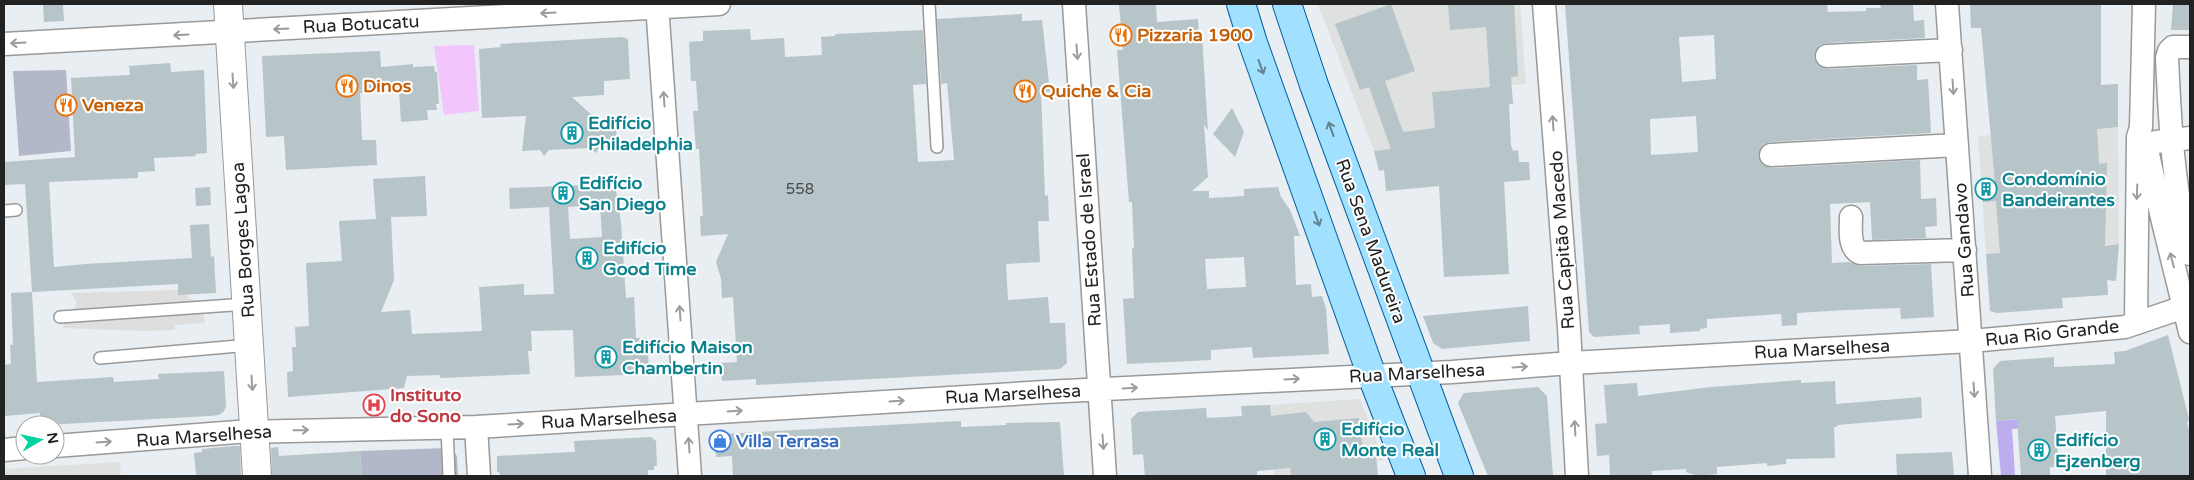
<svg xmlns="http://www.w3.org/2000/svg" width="2194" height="480" font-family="'Varela Round',sans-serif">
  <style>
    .residential { fill: #dfe0e0 }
    .construction { fill: #b3b8c8 }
    .grass { fill: #bdacee }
    .park { fill: #f3c5fd }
    .parking { fill: #dedede }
    .building { fill: #b7c4c8; fill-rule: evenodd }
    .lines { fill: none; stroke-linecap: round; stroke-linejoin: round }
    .service-casing { stroke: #999; stroke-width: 14 }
    .minor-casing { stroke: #999; stroke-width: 25 }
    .tertiary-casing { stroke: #999; stroke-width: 30 }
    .primary-casing { stroke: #005ea0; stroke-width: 30 }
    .service { stroke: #fff; stroke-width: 11 }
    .minor { stroke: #fff; stroke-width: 22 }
    .tertiary { stroke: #fff; stroke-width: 28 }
    .primary { stroke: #a1e1ff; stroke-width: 28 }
    .oneway { stroke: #9c9c9c }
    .oneway2 { stroke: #628290 }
    .labels { text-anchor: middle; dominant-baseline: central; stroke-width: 4; stroke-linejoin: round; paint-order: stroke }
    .number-label { font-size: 15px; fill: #474a4c }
    .street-label { font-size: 18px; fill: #222; stroke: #fff }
    .food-label { font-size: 18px; font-weight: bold; fill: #c56008; stroke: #fff; text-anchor: start }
    .culture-label { font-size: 18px; font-weight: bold; fill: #0d838f; stroke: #fff; text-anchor: start }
    .health-label { font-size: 18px; font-weight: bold; fill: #be3a42; stroke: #fff; text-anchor: start }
    .shop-label { font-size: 18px; font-weight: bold; fill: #366cbe; stroke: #fff; text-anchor: start }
  </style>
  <rect width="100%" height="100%" fill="#e8eef2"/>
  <path class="residential" d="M1318,4H1520L1526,84L1432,92L1437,144L1374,151Z
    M2118,127L2119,244L1986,254L1978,136Z
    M1360,399L1384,460L1335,465L1336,476H1275L1270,405Z
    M120,462L121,476H4V469Z"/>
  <path class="construction" d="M66,70L71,151L19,156L13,71Z
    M446,448L452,450L457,456L458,476H362L360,451Z"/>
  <path class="grass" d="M2042,417L2043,427L2012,429L2015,476H2001L1996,421Z"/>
  <path class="park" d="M474,45L479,111L444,115L434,46Z"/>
  <path class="parking" d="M178,290L203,307L205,323L175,325V330L144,331L62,328L77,303L71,293Z"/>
  <path class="building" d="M43,4H63L64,21L44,22Z
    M1119,4H1156L1157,22L1198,19L1199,36L1202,35L1208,130L1204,125L1208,177L1192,191H1209V198L1228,197L1244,196V189L1278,187L1281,197L1290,210L1300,236H1294L1296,285L1311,284L1312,297L1322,296L1326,308L1329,354L1253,358L1252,347L1211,350V360L1127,364L1123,299L1134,298L1132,249L1134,248L1132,202H1129L1117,50H1123ZM1244,257L1246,287L1207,289L1205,259Z
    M1391,4L1415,71L1385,81L1403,132L1435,128L1432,92L1490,87L1486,27L1450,30L1448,4H1514L1518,76L1511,77L1513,104H1509L1511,145L1513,151L1518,150L1519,162H1529L1530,180L1504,182L1509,274L1444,277L1439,186L1386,191L1384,170L1379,171L1374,151L1391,149L1369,87L1360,90L1335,24Z
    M1565,4H1823L1827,5L1828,12L1866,11V8H1881L1880,4H1913L1914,21L1924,20L1925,38L1826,43L1820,45L1816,50L1814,57L1821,67L1828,69L1917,65V80L1928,79L1931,133L1770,142L1764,144L1760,149L1758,156L1765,166L1772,168L1920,160L1921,199L1936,198L1937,226L1925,227L1926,238L1872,240L1870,202L1830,204L1832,263L1849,262L1860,266L1931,264L1934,317L1901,319L1900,308L1846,310L1797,313V325L1782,326L1781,314L1707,319V328L1700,329V331L1670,333V324L1639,326L1640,334L1594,337L1589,332ZM1714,35L1716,79L1682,82L1679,37ZM1696,116L1698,152L1651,155L1650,119Z
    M1970,4H2101V85L2118,84V127L2097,129L2099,164L2107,163L2105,246L2119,244L2116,281L2107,280L2108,295L2062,298L2063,308L1997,313L1990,311L1986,254L2000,253L1996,201L1983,202L1981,184L1995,183L1981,28H1971Z
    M2173,4H2190V30H2171Z
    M1022,14V21L1042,20L1050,92H1041L1045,196L1048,195L1049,221H1038L1040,262L1006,264L1008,300L1048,297L1050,323H1065L1067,363L1060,369L756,385V379L722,381L720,363L737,362L733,297L722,298L721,279L716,262L728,234L701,236L700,216H703L699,149H696L693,111H698L696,81H691L689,42L703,41V31L750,29L751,40L784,38L785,57L822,55L821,37L835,36V34L923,30L926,84L913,85L918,162L954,160L947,83L941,84L937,19Z
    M621,37L628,39L630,79L604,81V95L572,97L607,129L616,128L617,147H599L596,153L590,148L549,150L544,156L540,150L522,151L526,116L482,118L479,49L501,47L500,44Z
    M380,51L381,67L413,64V67L434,66L435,72H437L439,104H436L437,110H427L428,120L401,122L399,91L360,93L362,140H376L377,165L286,170L284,136L266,137L262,56Z
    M170,63L171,72L204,70L207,153L195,154L196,156L154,158L155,171L138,172V178L49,182L54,267L85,264L192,258L190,225L209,224L211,257L214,256L216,293L178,295V284L32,292L25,184L4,185V162L75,157L71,78L130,75L129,66Z
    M1232,108L1244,132L1235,157L1213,134Z
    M425,176L427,216L391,217L394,280L381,312L410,310L412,334L482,331L479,287L524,284V295L554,294L549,207L510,209L509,188L615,184L621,223L626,298L634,297L636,338H647L649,369L629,370L624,375L575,377L573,330L531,331L532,351H528L530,374L440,378V375L407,376L404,388L288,397L287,372L293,371L292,347H296L295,327L309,326L306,263L342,261L339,221L376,219L373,179ZM600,205L602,237L570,239L568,207Z
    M210,187L211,205L196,206L195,188Z
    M32,292L37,382L113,377L114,382L159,379L158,374L224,371L226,407L224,411L219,415L209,416L45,425H40V413L4,416V365L11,364L10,345H13L11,293Z
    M1528,306L1530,341L1442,349L1433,343L1423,316Z
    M2168,335L2189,419L2187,423L2190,434V476H2106V411L2055,416L2059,467H2050V476H2021L2017,419L1996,421L1993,369L2000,361L2054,357V367L2115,364L2114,352L2125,351Z
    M1801,380V383L1835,381L1836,404L1921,397L1922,418L1837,425V427H1834L1835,458L1786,459V464L1767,466V463L1717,467V474L1698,476L1686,472V469L1652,471V476H1610L1609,455L1597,456L1595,424L1607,423L1604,385L1637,383L1638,396L1711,387Z
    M1538,387L1547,396L1553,476H1488L1458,403L1464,393Z
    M1270,405L1271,416L1306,412L1314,422L1359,418L1363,450L1375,446L1378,476H1291L1290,468L1257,471V476H1145L1143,454L1133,455L1131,419L1138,412L1206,408L1207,418L1242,416L1241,406Z
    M961,421V427L1006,425V423L1060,422L1064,476H733L732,456L716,457L715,441L721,434Z
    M651,437L656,441L657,466H654V470H648V476H500L499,472H497V456L572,452H575L574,441Z
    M233,446H240L241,476H198L196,474L194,453L202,452V449Z
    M278,447L279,456L360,451L362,476H272L271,448Z
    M1952,452L1954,476H1897L1896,454Z"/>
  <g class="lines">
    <g class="service-casing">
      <path id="service" d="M929,4L937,147
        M4,211L16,210
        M60,317L247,304
        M100,358L250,345
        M447,427L449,476"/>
    </g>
    <g class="minor-casing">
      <path id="minor" d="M657,4L690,476
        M1074,4L1105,476
        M1544,4L1569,328L1577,476
        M1947,4L1980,476
        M4,44L719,4
        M2190,47H2173L2169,51L2167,58C2170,125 2173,188 2190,254
        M1827,56L1951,50
        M2156,142L2190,138
        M2147,150L2163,222L2190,332
        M1771,155L1957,145
        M1851,217C1851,229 1848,247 1860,253L1965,250
        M2136,323L2138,137L2141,127L2144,4
        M476,427L479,476
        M55,446L237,432L476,427L1045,392L1452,372L1571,363L1971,341L2125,327L2190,305
        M4,450L25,448"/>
    </g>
    <g class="tertiary-casing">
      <path id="tertiary" d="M228,4L257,476"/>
    </g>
    <g class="primary-casing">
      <path id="primary" d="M1241,4L1253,43L1372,376L1411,476
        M1287,4L1314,85L1459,476"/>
    </g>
    <use href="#service" class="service"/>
    <use href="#minor" class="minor"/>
    <use href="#tertiary" class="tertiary"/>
    <use href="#primary" class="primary"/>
  </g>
  <defs><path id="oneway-shaft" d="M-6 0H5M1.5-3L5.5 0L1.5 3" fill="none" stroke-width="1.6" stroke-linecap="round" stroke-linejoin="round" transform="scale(1.25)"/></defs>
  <g class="oneway">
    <use href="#oneway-shaft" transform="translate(548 13) rotate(177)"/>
    <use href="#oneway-shaft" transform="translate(281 29) rotate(177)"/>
    <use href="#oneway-shaft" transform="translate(181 35) rotate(177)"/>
    <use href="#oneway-shaft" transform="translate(18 43) rotate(177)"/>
    <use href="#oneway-shaft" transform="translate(1077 52) rotate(86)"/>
    <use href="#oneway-shaft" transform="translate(233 81) rotate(86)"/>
    <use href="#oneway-shaft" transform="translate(1953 87) rotate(86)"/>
    <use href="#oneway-shaft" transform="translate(664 99) rotate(-94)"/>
    <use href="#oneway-shaft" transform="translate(1553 123) rotate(-94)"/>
    <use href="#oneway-shaft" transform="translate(2137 192) rotate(92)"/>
    <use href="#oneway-shaft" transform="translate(2172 260) rotate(-105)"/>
    <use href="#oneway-shaft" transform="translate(680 313) rotate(-94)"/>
    <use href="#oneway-shaft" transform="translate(1520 367) rotate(-4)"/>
    <use href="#oneway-shaft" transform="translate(1292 379) rotate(-3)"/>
    <use href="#oneway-shaft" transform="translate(252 383) rotate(86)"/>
    <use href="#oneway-shaft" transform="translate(1130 388) rotate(-3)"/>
    <use href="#oneway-shaft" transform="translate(1974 390) rotate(86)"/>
    <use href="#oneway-shaft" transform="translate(897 401) rotate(-4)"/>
    <use href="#oneway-shaft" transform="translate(735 411) rotate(-4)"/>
    <use href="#oneway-shaft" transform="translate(516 424) rotate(-3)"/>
    <use href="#oneway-shaft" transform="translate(1575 428) rotate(-93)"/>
    <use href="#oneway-shaft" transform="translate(301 430) rotate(-1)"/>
    <use href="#oneway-shaft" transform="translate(104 442) rotate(-4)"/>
    <use href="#oneway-shaft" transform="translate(1103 442) rotate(86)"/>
    <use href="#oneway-shaft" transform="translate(689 445) rotate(-94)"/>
  </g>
  <g class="oneway2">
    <use href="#oneway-shaft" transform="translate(1261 67) rotate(70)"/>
    <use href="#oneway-shaft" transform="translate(1331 129) rotate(-110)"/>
    <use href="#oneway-shaft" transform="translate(1317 219) rotate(70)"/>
  </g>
  <defs>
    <g id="restaurant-ring" transform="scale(1.125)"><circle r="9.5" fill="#fff" stroke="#e8710a" stroke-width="1.5"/><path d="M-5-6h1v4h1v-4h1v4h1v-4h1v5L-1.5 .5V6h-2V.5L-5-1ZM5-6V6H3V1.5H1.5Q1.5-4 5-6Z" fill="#e8710a"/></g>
    <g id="building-ring" transform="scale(1.125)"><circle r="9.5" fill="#fff" stroke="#0f9aa8" stroke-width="1.5"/><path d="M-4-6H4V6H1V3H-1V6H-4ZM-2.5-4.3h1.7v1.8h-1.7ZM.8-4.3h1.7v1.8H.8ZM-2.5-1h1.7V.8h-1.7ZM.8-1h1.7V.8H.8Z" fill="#0f9aa8"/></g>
    <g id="hospital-ring" transform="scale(1.125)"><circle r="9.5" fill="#fff" stroke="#e0444e" stroke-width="1.5"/><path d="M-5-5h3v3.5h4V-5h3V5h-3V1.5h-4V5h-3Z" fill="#e0444e"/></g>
    <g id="shop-ring" transform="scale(1.125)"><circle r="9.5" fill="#fff" stroke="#3f7fe0" stroke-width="1.5"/><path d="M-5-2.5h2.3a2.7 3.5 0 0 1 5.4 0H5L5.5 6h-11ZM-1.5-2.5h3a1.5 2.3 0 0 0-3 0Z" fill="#3f7fe0"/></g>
  </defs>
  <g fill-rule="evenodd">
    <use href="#restaurant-ring" x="1121" y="35"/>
    <use href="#restaurant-ring" x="347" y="86"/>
    <use href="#restaurant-ring" x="1025" y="91"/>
    <use href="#restaurant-ring" x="66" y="105"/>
    <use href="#building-ring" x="572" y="133"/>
    <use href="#building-ring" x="1986" y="189"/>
    <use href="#building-ring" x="563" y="193"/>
    <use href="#building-ring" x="587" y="258"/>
    <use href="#building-ring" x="606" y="357"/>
    <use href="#hospital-ring" x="374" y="405"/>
    <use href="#building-ring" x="1325" y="439"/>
    <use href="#shop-ring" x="720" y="441"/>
    <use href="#building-ring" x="2039" y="450"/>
  </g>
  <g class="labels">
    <g class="number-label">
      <text x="800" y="189">558</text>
    </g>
    <g class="street-label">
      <text transform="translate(361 24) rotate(-3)">Rua Botucatu</text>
      <text transform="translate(243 240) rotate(-94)">Rua Borges Lagoa</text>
      <text transform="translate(1089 240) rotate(-94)">Rua Estado de Israel</text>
      <text transform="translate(1562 240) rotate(-94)">Rua Capitão Macedo</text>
      <text transform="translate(1964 240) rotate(-94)">Rua Gandavo</text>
      <text transform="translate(1371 241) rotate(70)">Rua Sena Madureira</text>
      <text transform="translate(2052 333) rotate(-6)">Rua Rio Grande</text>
      <text transform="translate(1822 349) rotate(-3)">Rua Marselhesa</text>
      <text transform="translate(1417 373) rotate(-3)">Rua Marselhesa</text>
      <text transform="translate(1013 394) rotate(-3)">Rua Marselhesa</text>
      <text transform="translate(609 419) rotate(-3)">Rua Marselhesa</text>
      <text transform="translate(204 436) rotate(-4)">Rua Marselhesa</text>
    </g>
    <g class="food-label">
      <text x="1137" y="35">Pizzaria 1900</text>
      <text x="363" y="86">Dinos</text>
      <text x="1041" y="91">Quiche &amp; Cia</text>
      <text x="82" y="105">Veneza</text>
    </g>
    <g class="culture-label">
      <text x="588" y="123">Edifício<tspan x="588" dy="21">Philadelphia</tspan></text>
      <text x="2002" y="179">Condomínio<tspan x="2002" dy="21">Bandeirantes</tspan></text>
      <text x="579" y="183">Edifício<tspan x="579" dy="21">San Diego</tspan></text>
      <text x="603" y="248">Edifício<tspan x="603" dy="21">Good Time</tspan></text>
      <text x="622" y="347">Edifício Maison<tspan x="622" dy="21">Chambertin</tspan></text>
      <text x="1341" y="429">Edifício<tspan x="1341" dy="21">Monte Real</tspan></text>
      <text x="2055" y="440">Edifício<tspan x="2055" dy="21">Ejzenberg</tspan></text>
    </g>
    <g class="health-label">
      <text x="390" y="395">Instituto<tspan x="390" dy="21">do Sono</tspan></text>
    </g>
    <g class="shop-label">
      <text x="736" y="441">Villa Terrasa</text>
    </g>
  </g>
  <rect width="2194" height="480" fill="none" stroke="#222222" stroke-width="10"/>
  <g transform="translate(40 440) rotate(81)"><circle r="24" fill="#ffffff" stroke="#a7a7a7"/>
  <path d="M0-4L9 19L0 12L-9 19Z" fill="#00d49e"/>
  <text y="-8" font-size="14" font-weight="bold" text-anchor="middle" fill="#222222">N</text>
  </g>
</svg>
